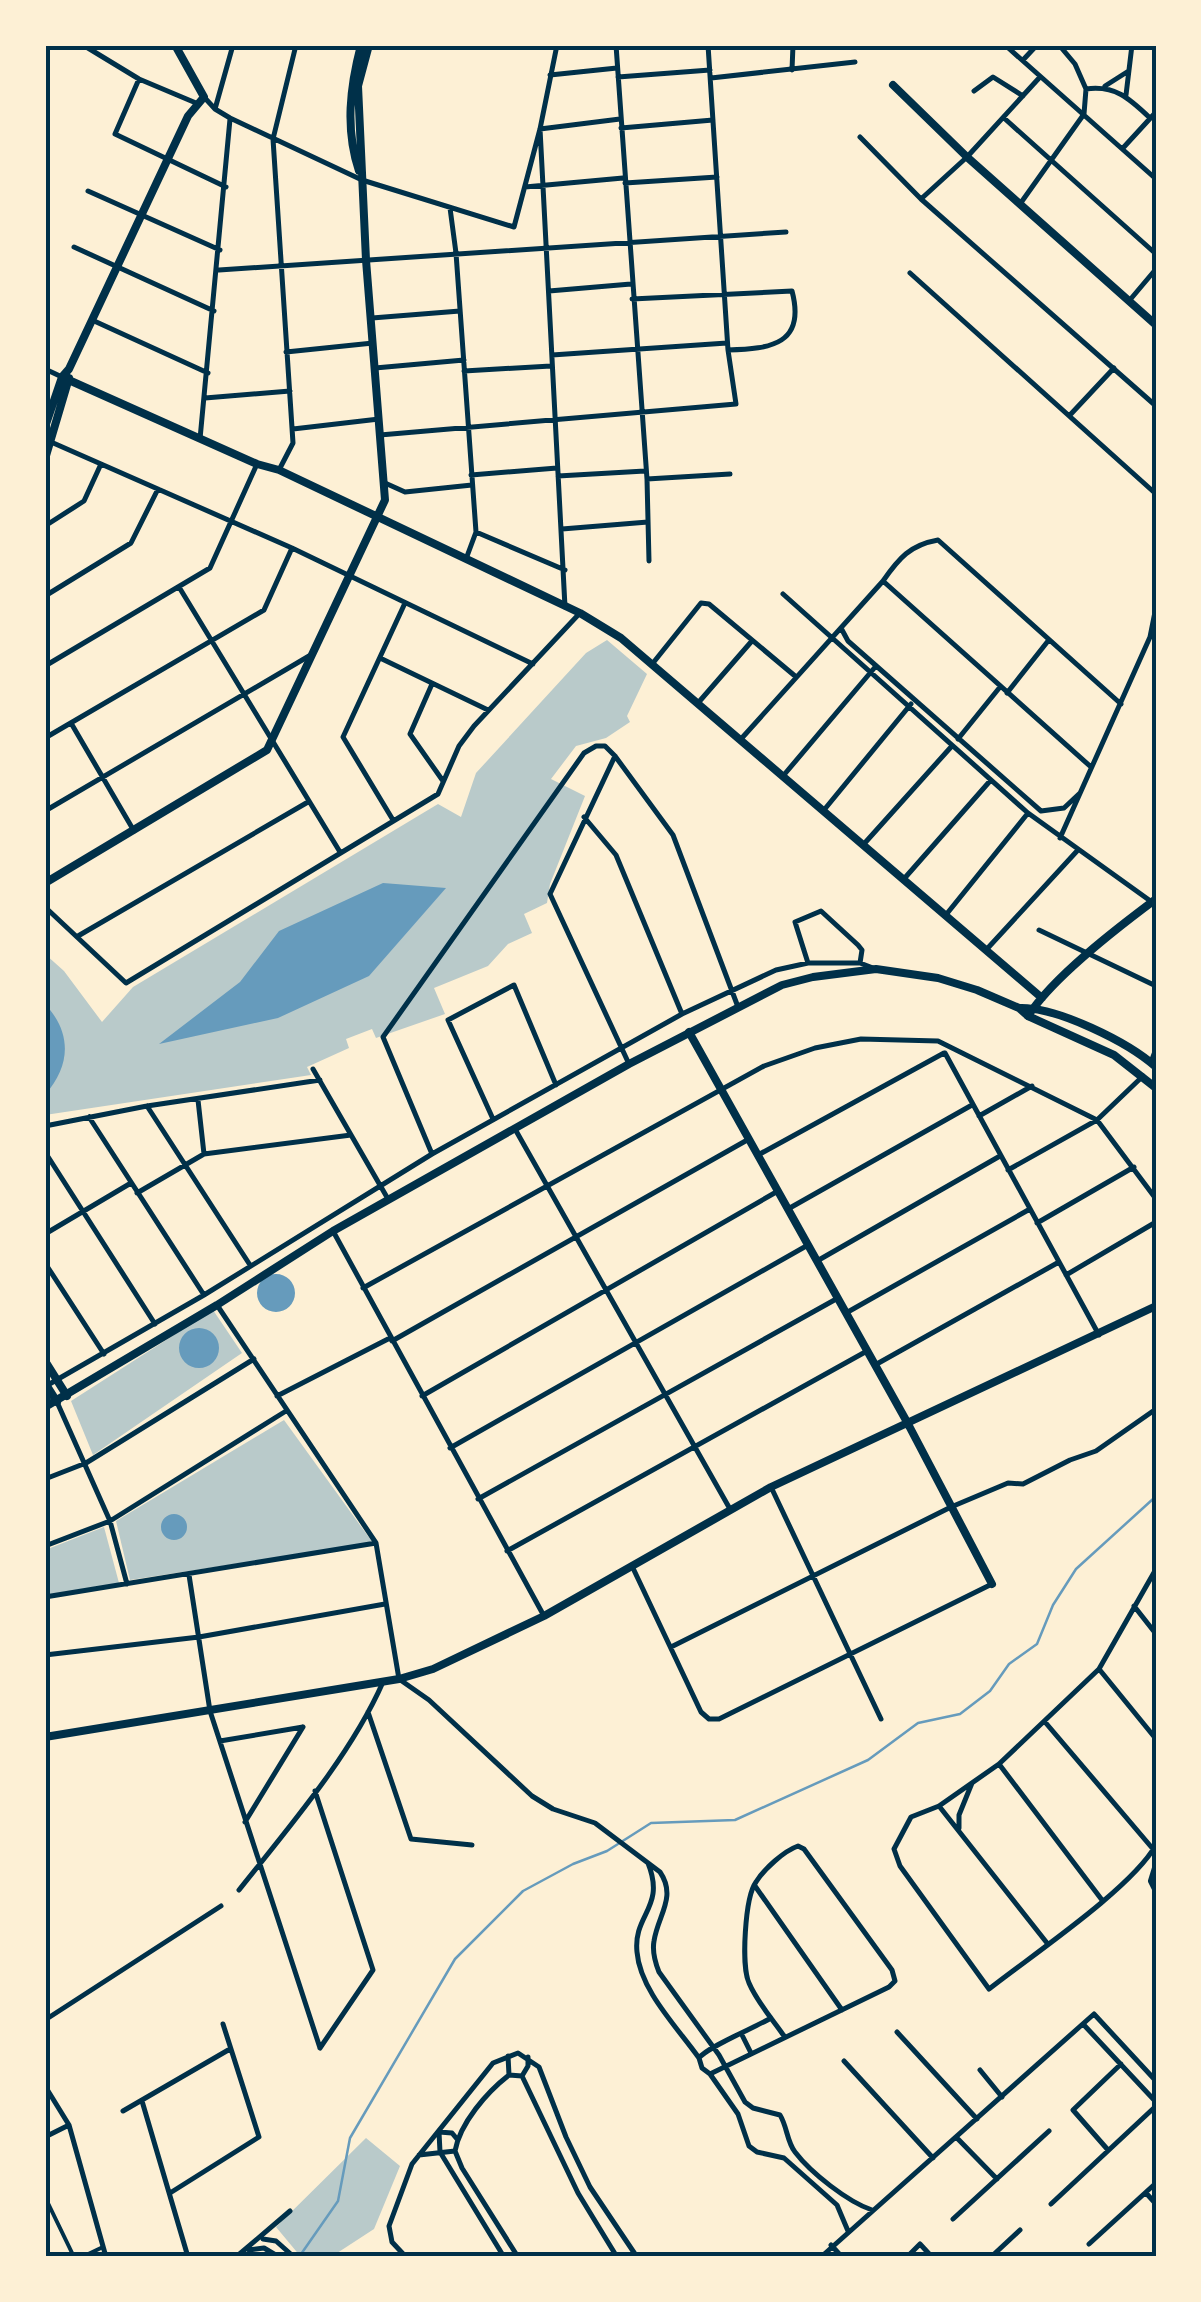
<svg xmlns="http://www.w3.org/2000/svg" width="1201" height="2302" font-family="Inter,sans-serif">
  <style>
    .green { fill: #b9caca }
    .water { fill: #669bbc }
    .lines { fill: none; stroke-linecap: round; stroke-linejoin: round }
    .stream { stroke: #669bbc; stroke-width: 2.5 }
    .pedestrian { stroke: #003049; stroke-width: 4 }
    .minor { stroke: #003049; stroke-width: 5 }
    .tertiary { stroke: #003049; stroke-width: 8 }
    .secondary { stroke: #003049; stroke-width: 8 }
    .neatline { fill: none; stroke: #003049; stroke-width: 4 }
  </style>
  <rect width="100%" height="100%" fill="#fdf0d5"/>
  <path class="green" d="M607,640L647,674L627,716L630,722L606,738L576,746L551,779L585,796L550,884L547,903L524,914L532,933L508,944L488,966L434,988L445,1014L376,1038L372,1029L346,1039L349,1048L307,1067L311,1075L45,1115V954L64,971L102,1022L133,987L438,804L461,817L476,773L586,653Z
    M213,1310L242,1353L93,1455L71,1401Z
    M284,1420L373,1543L130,1580L116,1521Z
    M104,1527L119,1583L45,1595V1550Z
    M366,2138L400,2166L374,2229L331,2257H301L276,2227Z"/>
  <path class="water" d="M383,883L446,888L369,976L278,1018L159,1044L240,982L279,931Z
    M45,1004C72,1033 71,1065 45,1095Z
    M257 1293a19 19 0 1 1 38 0a19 19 0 1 1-38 0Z
    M179 1348a20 20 0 1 1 40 0a20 20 0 1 1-40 0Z
    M161 1527a13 13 0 1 1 26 0a13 13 0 1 1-26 0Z"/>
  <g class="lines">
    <path class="stream" d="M299,2257L338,2201L350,2138L455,1959L523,1891L573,1864L607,1851L651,1823L735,1820L868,1760L918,1723L960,1714L990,1691L1009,1664L1037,1644L1053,1605L1076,1569L1153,1499L1156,1493"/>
    <path class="pedestrian" d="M45,2197L74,2257
      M82,2257L103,2247"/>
    <path class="minor" d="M83,45L139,79L196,103
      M616,45L647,479L649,561
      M1005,45L1156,179
      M1059,45L1075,64L1086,89C1115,85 1129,98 1150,118
      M1023,60L1037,45
      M792,70L793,45
      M550,75L617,68
      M618,77L710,70
      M711,78L855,62
      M139,79L115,134L226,187
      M1105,86L1127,72
      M974,91L993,77L1023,96
      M1126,95L1132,45
      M204,97L215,109L230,118L362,180L514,227L540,129L557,45
      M215,109L233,45
      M1004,118L1156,254
      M621,128L713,120
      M860,137L921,199L1156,406
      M1123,148L1156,112
      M625,183L717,177
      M525,187L623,178
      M88,191L220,250
      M921,199L967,157L1040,77
      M1020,204L1084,114L1086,89
      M450,208L456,253L476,532L466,559
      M74,247L214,311
      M219,270L786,232
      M910,273L1156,494
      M549,291L631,284
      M632,299L792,291C806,344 771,349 728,350
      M1129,301L1156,269
      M372,318L460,311
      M92,320L208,373
      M286,352L373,343
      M552,355L727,343
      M375,368L464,360
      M45,369L62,377
      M464,371L551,366
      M205,398L290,391
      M1070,415L1114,368
      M293,429L379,419
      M380,435L736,404L728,350L708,45
      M200,439L230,119
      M51,442L292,548L533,664
      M279,470L293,443L273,139L296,45
      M471,475L557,468
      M558,476L645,471
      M647,479L730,474
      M385,483L405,492L472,485
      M45,526L84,501L101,464
      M562,529L648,522
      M476,532L565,570
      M883,581L1091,767
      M179,587L340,852
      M783,594L1028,813L1156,905
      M45,596L131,543L158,489
      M565,607L540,129L620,119
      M841,628L848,641L1041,811L1064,808L1080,793
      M380,658L488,710
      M653,663L701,603L709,604L795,676
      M45,666L210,568L257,464
      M1155,680L1156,681
      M432,684L410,734L443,781
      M1007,693L1048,641
      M698,703L751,642
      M71,723L134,831
      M45,738L264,610L292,548
      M741,739L883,581C899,558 910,545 938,540L1121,704
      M958,739L1000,687
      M615,756L550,894L629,1064
      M783,776L876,666
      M824,810L911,704
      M45,811L309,656
      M584,817L616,855L682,1014
      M393,820L343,737L405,603
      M1060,838L1150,637L1156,607
      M863,845L951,747
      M903,880L990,781
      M45,907L126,983L438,794L459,746L474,726L579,614
      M945,916L1028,813
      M1039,930L1156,986
      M78,936L308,802
      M986,950L1077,851
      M808,963L795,922L821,911L858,945L862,950L860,963
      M945,1053L1099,1335
      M1151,1062L1156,1049
      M313,1069L388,1199
      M198,1100L204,1154
      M147,1106L250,1265
      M979,1116L1032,1086
      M89,1117L204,1295
      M493,1119L448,1020L514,985L556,1085
      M45,1126L147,1106L320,1080
      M515,1129L730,1509
      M45,1152L155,1324
      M432,1154L383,1037L584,753L596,746H605L615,756L673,835L738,1007
      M758,1155L944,1053
      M1008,1170L1097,1120L1143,1076
      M137,1193L204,1154L351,1135
      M788,1209L972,1105
      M1037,1223L1134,1167
      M333,1231L544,1616
      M45,1234L131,1183
      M817,1261L1000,1156
      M45,1263L104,1354
      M1066,1275L1156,1222
      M363,1288L764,1066L815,1048L861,1039L938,1041L1097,1120L1156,1199
      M217,1305L376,1543L399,1679L429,1700L532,1796L553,1809L595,1823L660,1872C677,1897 658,1915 654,1941C652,1952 655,1962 659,1972L719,2055L745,2102L753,2108L780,2115C787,2126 787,2142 795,2152C811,2173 848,2202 872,2210
      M846,1313L1030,1209
      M392,1341L749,1139
      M875,1365L1059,1262
      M46,1386L204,1295L432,1154L682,1014L776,970L808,963H860L873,968
      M277,1396L390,1338
      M422,1396L778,1191
      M57,1402L110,1521L127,1584
      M450,1448L808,1245
      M45,1479L86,1463L254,1359
      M771,1487L881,1719
      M478,1499L838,1298
      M45,1546L110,1521L286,1411
      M507,1551L867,1351
      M632,1566L701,1712L709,1719H719L992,1584
      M1156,1569L1099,1669L999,1764L939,1806L911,1817L894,1849L900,1866L989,1989C1032,1955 1131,1889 1156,1845
      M189,1575L210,1711L320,2048
      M45,1597L376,1543
      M1134,1606L1156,1634
      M671,1647L951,1507L1008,1483L1023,1484L1070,1460L1096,1451L1156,1409
      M45,1655L199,1637L385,1604
      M1099,1669L1156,1739
      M368,1712L411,1839L472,1845
      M1045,1722L1153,1849
      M220,1741L303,1727
      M999,1764L1102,1900
      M315,1791L373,1970L320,2048
      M939,1806L1047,1943
      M245,1822L303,1727
      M959,1828V1815L972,1783
      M648,1863C666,1908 633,1914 637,1952C640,1990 677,2027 699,2058L702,2068L710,2074L738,2114L749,2146L757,2152L784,2158L837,2205L848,2231
      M755,1886L842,2010
      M239,1890C289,1827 351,1755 383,1682
      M45,2020L221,1906
      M1083,2024L1156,2102
      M897,2032L977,2119
      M742,2035L751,2053
      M508,2056L509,2075
      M699,2058C707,2047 756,2027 771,2018
      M844,2061L933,2158
      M980,2070L1002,2097
      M710,2074L889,1987L895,1981L892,1970L804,1849L798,1846C784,1851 764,1869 756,1882C745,1897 741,1966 749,1983C757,2002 773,2020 784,2036
      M522,2076L528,2066V2057
      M45,2086L69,2125L106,2257
      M142,2101L188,2257
      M123,2111L230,2049
      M439,2132L440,2152L504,2257
      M439,2132L452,2133L457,2139
      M45,2137L69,2125
      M957,2138L997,2179
      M1108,2150L1073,2110L1121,2064
      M455,2151C460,2123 487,2092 509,2075L522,2076L578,2193L617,2257
      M455,2151L462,2168L518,2257
      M419,2155L455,2151
      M170,2193L259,2137L223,2024
      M1146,2193L1156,2204
      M1051,2204L1156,2106
      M953,2219L1049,2131
      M263,2239L276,2241L294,2257
      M1089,2244L1156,2183
      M831,2245L842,2257
      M249,2250L264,2248L279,2257
      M236,2257L290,2211
      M406,2257L392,2242L389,2226L412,2164L493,2063L518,2053L539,2067L566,2137L590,2187L637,2257
      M821,2257L1094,2014L1156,2081
      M907,2257L920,2244L932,2257
      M991,2257L1020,2230"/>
    <path class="tertiary" d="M893,85L967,157L1156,325
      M359,171C345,129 350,87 361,45
      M62,377L257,464L279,470L580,613L621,638L1042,998
      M45,427L62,377L69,369L188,116L204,97L175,45
      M45,459L69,378
      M45,883L267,750L385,500L366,260L358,86L369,45
      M1028,1016C1053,977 1117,928 1156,899
      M689,1032L907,1422L992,1584
      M45,1361L67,1396
      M45,1383L57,1402
      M45,1737L399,1679L433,1669L544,1616L771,1487L1156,1306"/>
    <path class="secondary" d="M1020,1008C1057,1007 1128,1042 1156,1067
      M45,1407L217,1305L333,1231L629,1064L782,985L813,977L876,969L938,978L977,990L1019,1008L1028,1016L1114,1055L1156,1088
      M1156,1868L1152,1881L1156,1889"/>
  </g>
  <rect width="1201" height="2302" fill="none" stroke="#fdf0d5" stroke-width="95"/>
  <rect x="48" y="48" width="1106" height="2206" class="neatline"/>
</svg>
